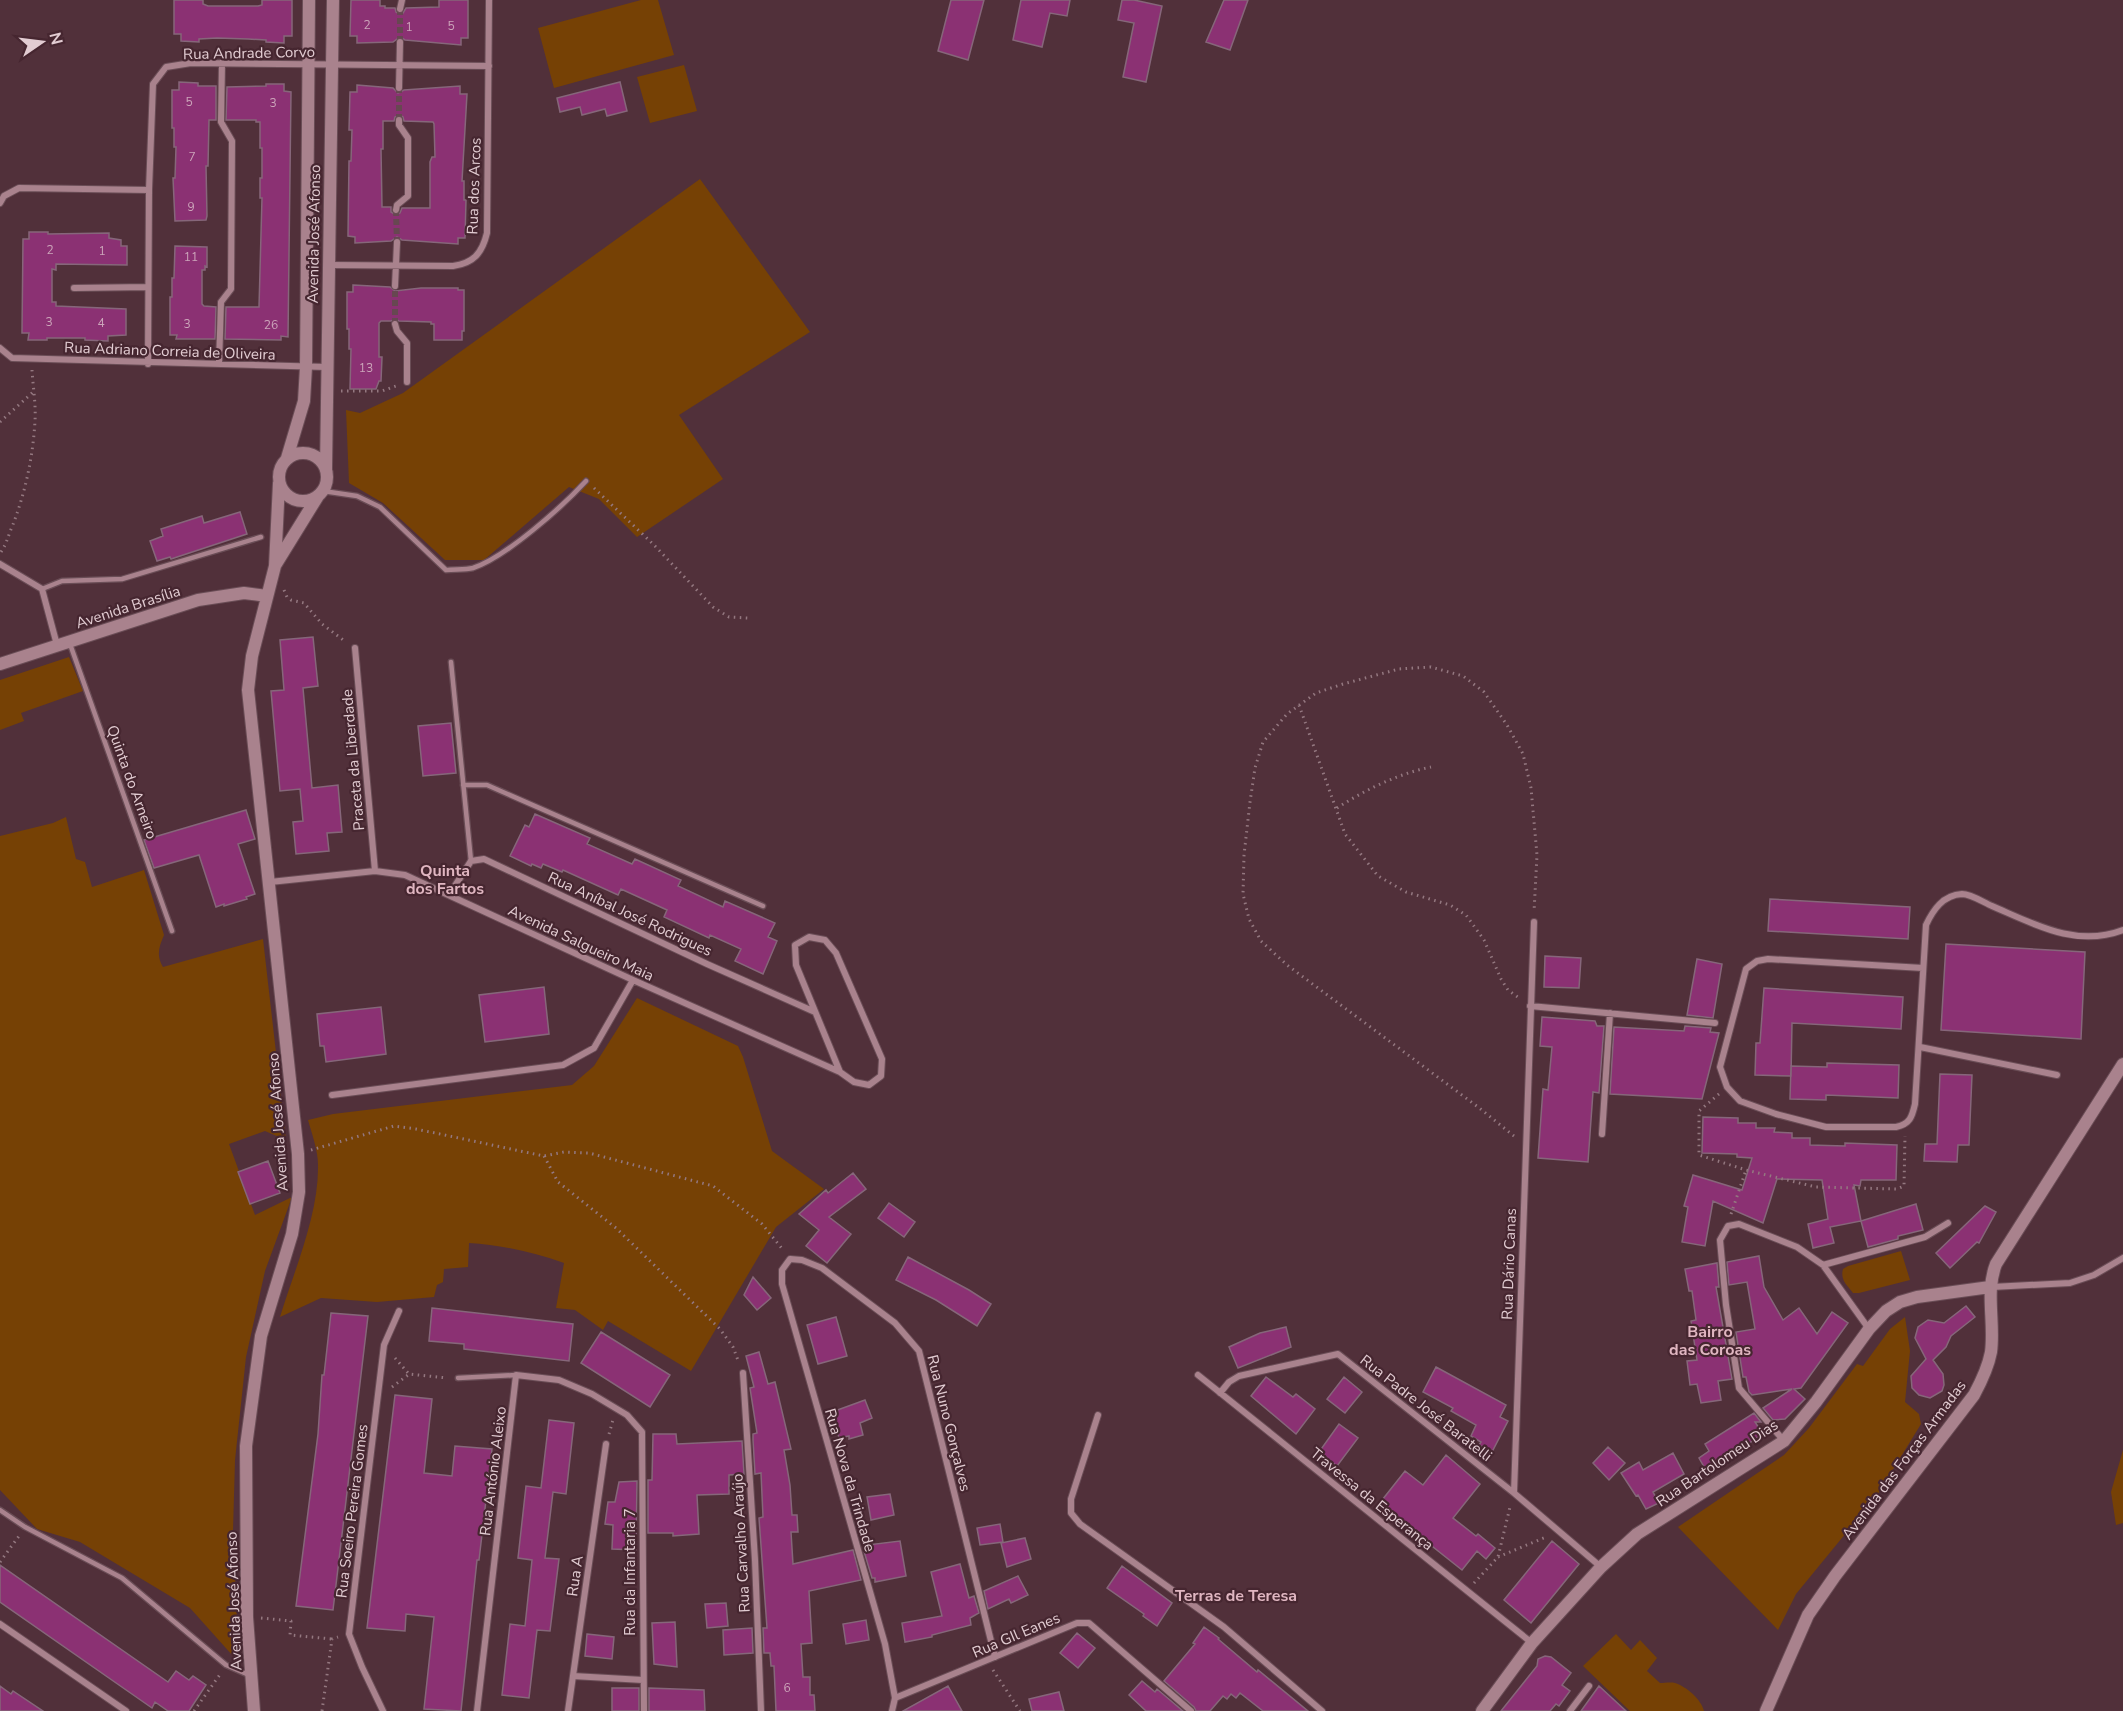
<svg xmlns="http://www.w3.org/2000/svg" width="2123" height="1711" font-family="'Nunito Sans',sans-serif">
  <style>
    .green { fill: #764105 }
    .building { fill: #8b3173; stroke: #86667a; stroke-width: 1.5; fill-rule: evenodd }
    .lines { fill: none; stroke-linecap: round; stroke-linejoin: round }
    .street-tunnel { stroke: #674751; stroke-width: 6; stroke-dasharray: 6 3; stroke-linecap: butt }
    .lane-casing { stroke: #6a4d56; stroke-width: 7 }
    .street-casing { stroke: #6a4d56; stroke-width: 8 }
    .secondary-casing { stroke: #6a4d56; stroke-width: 14 }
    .path { stroke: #947880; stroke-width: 3; stroke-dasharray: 1.5 4.5; stroke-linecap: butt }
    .lane { stroke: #a9828d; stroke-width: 4.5 }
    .street { stroke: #a9828d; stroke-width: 6 }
    .secondary { stroke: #a9828d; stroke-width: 12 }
    .labels { text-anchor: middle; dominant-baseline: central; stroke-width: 4.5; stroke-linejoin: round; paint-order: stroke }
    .number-label { font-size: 12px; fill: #cca5ba }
    .street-label { font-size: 15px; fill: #e2ccd2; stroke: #462630 }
    .neighbourhood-label { font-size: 16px; font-weight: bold; fill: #e0b6c1; stroke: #462630 }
  </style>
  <rect width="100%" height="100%" fill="#51303a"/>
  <path class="green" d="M641,0H658L674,55L554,88L538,28Z
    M684,65L697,111L650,123L637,77Z
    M700,179L810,332L679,415L723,479L637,537L599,499L569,487L484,560H445L383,503L349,483L346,410L360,413L403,393Z
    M69,657L83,691L21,713L24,721L0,730V680Z
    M66,817L76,859L85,862L92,887L144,870L164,935C159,947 156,955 163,967L263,939L286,1140L265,1131L229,1144L255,1215L292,1197L265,1271L246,1357L235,1460L233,1531L239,1660L233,1656L190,1608L80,1542L37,1529L0,1490V836L53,823Z
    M637,998L738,1046L743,1057L772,1151L824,1189L776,1227L691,1371L608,1321L603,1330L575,1310L556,1308L564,1263C533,1252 502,1245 469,1243L468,1267L444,1269L443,1282L437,1285L434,1297L377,1302L321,1298L280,1317C294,1271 319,1214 318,1165C318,1151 312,1134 308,1120L333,1114L572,1085L594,1066Z
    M1901,1251L1910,1280L1859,1293H1853C1847,1285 1840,1280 1843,1269L1848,1266Z
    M1905,1317L1910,1351L1905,1402L1919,1414L1921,1424L1878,1494L1796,1594L1778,1630L1678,1527L1784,1455L1809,1428L1857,1364L1863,1366L1890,1329Z
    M2123,1450V1523L2116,1525L2111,1492Z
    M1616,1634L1631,1650L1640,1640L1657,1658L1647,1671L1660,1683C1664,1683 1671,1682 1675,1683C1687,1687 1701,1699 1704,1711H1630L1583,1666Z"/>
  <path class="building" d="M174,0H203V4L208,6H258L262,5V0H292V36H284V43L266,42V40L248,39L217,38L199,39V42L181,41V34H174Z
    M351,0H380V6H385V8H395L396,12L399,14L403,13L406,8L439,7V0H468V38H461V45L405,40L400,37L393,42L357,43V36H350Z
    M951,0H984L968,60L938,51Z
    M1021,0H1070L1067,16L1050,13L1042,47L1013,40Z
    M1122,0H1134L1162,6L1146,82L1123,77L1134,23L1118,20Z
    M1224,0H1248L1230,50L1206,42Z
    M179,82L198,83V86H216V120H209L208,166H206L207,216L206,220L175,221L173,178H175L176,147H174V128H172V90H179Z
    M620,82L627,111L607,116L605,109L582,115L580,107L560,112L557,98Z
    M266,84H284V91L291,92L288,337L281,336V340L225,339L226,307H259L262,198H260V178H262V148H260V122H256V120H226L227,87L266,86Z
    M357,85L393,88L398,93L404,90L460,86V94H467L462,181H464V200H466L465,238H458V244L402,240L397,237L391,241L355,243V237L348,236L349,161H351L352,130H349L350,92H357ZM400,115L403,117L404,121L433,122L434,124L435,157H432L430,162V208H402L400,213L396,215L391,212V207H382L381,149H383V121H394L395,117Z
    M29,232H48V234L109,233V238L121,240V246H127V265L56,264V270L52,269V302H56V306L126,309V335L108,336V341L85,340V338H47V340H28L29,333H22L23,239H29Z
    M175,246L207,247V267L205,266V270H202V304L204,306L216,307L215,339H176L177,335H170V297H172V278H174Z
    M353,285L390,287L395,291L421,288H458V290H464V331H462V340H434V324H431V322L399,321L396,319L391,321H381L379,323V357H382L381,381H379L376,389H350L351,349H349V329H347V292H353Z
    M240,512L247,534L171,559L170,557L157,561L150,541L163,536L161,529L202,516L204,523Z
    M313,637L318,686L303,688L312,788L338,785L342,832L327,833L329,851L296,854L293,822L303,821L300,789L280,791L271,691L284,690L280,640Z
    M451,723L456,773L423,776L418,726Z
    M246,810L255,839L238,844L255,894L246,897L247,899L224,906V904L216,907L199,855L154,868L144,840Z
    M535,814L590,838L587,844L632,864L635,859L681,880L678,886L723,907L725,901L775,923L768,937L777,941L763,974L735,961L741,949L710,935L709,938L664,917L667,910L621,889L618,895L563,870L562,872L543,864L541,868L532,864L531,866L510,856L525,825L529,827Z
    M1770,899L1910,907L1908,939L1768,931Z
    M1946,944L2085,952L2081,1039L1941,1030Z
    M1545,956L1581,958L1579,988L1544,987Z
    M1697,959L1722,964L1713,1018L1687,1015Z
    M544,987L549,1034L485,1042L479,995Z
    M1764,988L1903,997L1901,1029L1792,1023L1791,1076L1755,1075L1756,1043H1760Z
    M381,1007L386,1054L326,1062L324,1046H320L317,1014Z
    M1542,1017L1595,1021L1597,1026H1604L1599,1093L1593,1092L1588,1162L1538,1158L1543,1089L1548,1090L1552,1047L1540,1046Z
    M1685,1026L1711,1028L1710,1032L1719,1033L1702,1099L1610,1094L1614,1027L1684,1031Z
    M1827,1063L1899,1065L1898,1098L1826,1095V1100L1790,1099L1791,1066L1827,1067Z
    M1940,1074L1972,1075L1969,1145H1958L1957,1162L1924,1161L1925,1144H1937Z
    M1703,1117L1738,1118V1123H1756V1128H1775L1774,1132L1792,1133V1138H1810V1145L1845,1146V1143L1897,1145L1896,1180H1861L1860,1186L1854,1185L1861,1221L1830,1227L1834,1243L1813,1248L1808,1224L1828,1219L1822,1180L1777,1179L1763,1223L1713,1201L1705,1246L1682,1242L1688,1207L1684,1206L1693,1175L1742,1190L1752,1158L1737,1157V1154L1702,1153Z
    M268,1161L280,1193L250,1204L238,1172Z
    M853,1173L866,1189L829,1217L851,1234L827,1263L806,1246L819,1230L799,1214L826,1190L828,1193Z
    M889,1203L915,1222L904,1237L878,1218Z
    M1916,1204L1923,1230L1898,1236V1239L1868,1247L1861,1221Z
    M1985,1206L1996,1212L1979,1243L1977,1242L1950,1268L1936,1253Z
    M1759,1256L1764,1287L1783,1320L1799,1308L1817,1334L1832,1312L1848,1323L1801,1388L1794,1389L1805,1399L1785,1419L1773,1420L1763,1408L1792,1389L1752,1395L1749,1392L1746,1377H1743L1736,1332L1755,1329L1747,1282L1729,1285L1727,1262Z
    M908,1257L969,1290L991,1304L977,1326L936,1300L896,1280Z
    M1717,1263L1719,1287H1716L1732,1379L1718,1381L1721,1400L1701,1403L1697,1384L1690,1385L1687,1361L1697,1360L1691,1321L1696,1320L1692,1291H1689L1685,1269Z
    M753,1277L771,1298L757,1310L744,1295Z
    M1966,1306L1975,1317L1951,1336L1946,1347L1933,1360L1943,1374L1944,1385L1942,1391L1930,1398L1919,1395L1912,1388L1911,1376L1926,1359L1915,1338L1918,1327L1928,1320L1944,1323Z
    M432,1308L573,1324L569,1361L464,1349V1344L429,1341Z
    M331,1313L368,1316L333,1610L296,1606L318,1434L322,1375H324Z
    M836,1317L847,1356L818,1364L807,1325Z
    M1286,1327L1291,1347L1238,1368L1229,1347L1260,1333Z
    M601,1332L670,1375L650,1407L581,1363Z
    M759,1352L768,1384L775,1382L791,1449L784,1450L790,1485L792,1515H797L798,1532H791L793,1564L853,1550L861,1580L809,1591L812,1643L801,1644L803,1677H810V1695H814L815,1711H776L774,1666H771L770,1653H764L763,1628H767L759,1518L763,1517L761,1473L755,1474L753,1440V1434L757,1433L750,1388L754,1387L746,1356Z
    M1436,1367L1506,1405L1500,1417L1508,1421L1492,1452L1479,1445L1481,1442L1471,1436L1476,1425L1451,1411L1453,1408L1423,1392Z
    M1266,1377L1293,1397L1296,1394L1315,1409L1296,1434L1251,1396Z
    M1344,1377L1362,1392L1345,1413L1327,1399Z
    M395,1395L432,1399L424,1473L452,1476L455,1446L492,1449L479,1560H477L461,1711L424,1709L434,1617L406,1614L405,1631L367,1628Z
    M865,1400L872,1418L860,1423L863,1435L849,1439V1436L839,1438L832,1412Z
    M1754,1413L1761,1422H1755L1763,1434L1728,1457L1729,1459L1707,1472L1699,1458L1709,1451L1705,1444Z
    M549,1420L574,1423L566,1494L553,1492L545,1558L559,1559L550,1631L537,1630L529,1698L502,1695L510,1624L525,1626L532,1560L518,1558L526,1486L541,1488Z
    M1339,1424L1358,1438L1337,1466L1319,1452Z
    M653,1434H676L677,1444L742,1441L744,1474L729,1475V1494L697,1495L699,1534L673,1536V1533H648V1480H652Z
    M1608,1447L1625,1463L1609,1480L1593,1463Z
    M1673,1453L1684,1474L1653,1492L1659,1503L1646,1509L1638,1495L1636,1496L1621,1473L1639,1462L1643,1470Z
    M1446,1455L1480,1484L1453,1518L1476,1536L1478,1534L1495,1548L1486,1559L1477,1551L1462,1570L1379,1504L1405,1471L1423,1485Z
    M637,1481L636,1550L612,1549L613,1525L605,1524L608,1502H615L619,1482Z
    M890,1494L894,1515L871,1520L867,1497Z
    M1000,1524L1003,1542L980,1545L977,1528Z
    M1025,1538L1031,1559L1007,1567L1001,1543Z
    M900,1541L906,1576L875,1582V1578H872L863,1548L868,1547L867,1545Z
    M1552,1541L1579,1564L1531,1623L1504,1600Z
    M960,1564L969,1598L974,1596L979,1613L970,1618L971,1625L932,1635V1637L905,1642L902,1623L942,1616L931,1572Z
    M0,1565L168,1682L176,1671L189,1680L193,1676L206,1685L189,1711H168L155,1702L152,1708L0,1602Z
    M1122,1566L1172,1603L1157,1626L1143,1616L1144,1614L1107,1588Z
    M1018,1576L1028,1595L1011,1603L1009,1599L988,1609L984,1591Z
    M726,1603L728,1626L707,1628L705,1604Z
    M866,1620L869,1640L846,1644L843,1624Z
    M675,1622L677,1667L654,1664L652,1623Z
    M1204,1627L1219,1638L1218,1639L1257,1672L1258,1670L1308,1711H1263L1240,1693L1236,1698L1231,1694L1227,1699L1223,1696L1210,1711H1196L1194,1707L1164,1681L1195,1644L1193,1643Z
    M752,1628L753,1653L724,1655L723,1630Z
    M1077,1633L1095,1648L1078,1668L1060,1653Z
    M587,1634L614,1637L612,1659L585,1656Z
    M1545,1656L1551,1657L1571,1673L1562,1685L1570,1691L1559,1706L1556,1704L1550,1711H1501L1537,1666L1538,1659Z
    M1142,1681L1155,1692L1157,1689L1183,1711H1146L1129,1695Z
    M0,1686L11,1694L13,1691L43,1711H0Z
    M948,1686L962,1711H903Z
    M1599,1686L1626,1711H1581Z
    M612,1688H639V1711H612Z
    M649,1688L704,1690L705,1711H649Z
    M1059,1692L1064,1711H1032L1029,1699Z"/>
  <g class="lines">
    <path class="street-tunnel" d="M400,42V9
      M399,120V88
      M396,210L397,242
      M395,324V286"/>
    <g class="lane-casing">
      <path id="lane" d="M323,491L357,496L380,507L446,570C455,569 465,570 473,568C506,557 562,507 586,481
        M42,589L62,581L122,579L261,537
        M70,644L172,931
        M451,662L471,861
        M463,785H487L763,906
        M458,1378L516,1375
        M0,1510L25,1527L122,1578L226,1665L249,1675"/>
    </g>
    <g class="street-casing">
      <path id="street" d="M400,9L402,0
        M399,88L400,42
        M0,203L4,196L19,188L149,190
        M396,210L397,205L408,196V138L399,125V120
        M330,265L453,266C474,263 482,253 487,233L489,0
        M395,286L397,242
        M74,288L148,287
        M395,324L397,331L407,343V382
        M0,348L12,358L327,367
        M148,364L149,190L153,84L166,67L191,63L489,66
        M219,364L221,302L231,289L232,141L221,122L222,63
        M0,564L42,589L57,645
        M355,648L375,871
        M270,882L375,871L405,875L633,980L840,1072
        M449,895L471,861L484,859L707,964L815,1012
        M1534,922L1514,1493L1601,1567
        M809,937L825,940L836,953L882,1059L881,1076L869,1085L854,1082L840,1072L796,965L795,945Z
        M1923,968L1768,959L1757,961L1746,969L1720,1067L1727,1087L1740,1101L1776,1114L1826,1127H1896C1910,1124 1912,1117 1915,1104L1926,925C1933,910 1943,895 1962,894C1971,894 1983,902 1992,906C2034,924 2076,948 2123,930
        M1530,1006L1715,1023
        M1920,1047L2057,1075
        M332,1095L563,1065L594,1048L633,980
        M1602,1134L1610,1013
        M1823,1265L1925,1237L1948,1223
        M1992,1287L2070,1283L2094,1275L2123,1258
        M743,1373L755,1560L761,1711
        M1198,1375L1532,1643
        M1220,1393L1229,1382L1239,1376L1338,1354L1514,1493
        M1098,1415L1071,1499V1513L1080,1524L1224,1627L1322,1711
        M1784,1441L1739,1388L1726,1305L1720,1240L1728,1226L1739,1224L1797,1247L1823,1265L1869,1329
        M0,1624L126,1711
        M573,1676L643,1680
        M895,1698L1077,1623H1089L1191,1711
        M383,1711L362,1667L349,1634L384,1345L399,1311
        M477,1711L516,1375L559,1380L592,1394L627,1415L642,1432L644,1711
        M568,1711L606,1444
        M892,1711L895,1698L885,1644L782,1284V1270L790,1259L802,1260L822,1268L895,1323L919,1351L995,1657
        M1570,1711L1589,1686"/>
    </g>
    <g class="secondary-casing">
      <path id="secondary" d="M279 477a24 24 0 1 1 48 0a24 24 0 1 1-48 0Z
        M287,458L304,401L306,367L309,0
        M326,469L333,0
        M276,564L318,496
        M0,664L198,600L244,593L267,596
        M254,1711L247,1617L246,1446L261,1336L292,1234L299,1192L298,1154L248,690L252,656L275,566L279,483
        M1482,1711L1532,1643L1601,1567L1637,1534L1784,1441L1816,1402L1869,1329L1886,1311L1900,1302L1917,1297L1990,1287
        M1766,1711L1808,1615L1835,1576L1974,1395C1981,1382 1988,1368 1991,1352C1995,1322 1985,1292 1996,1264L2123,1064"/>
    </g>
    <path class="path" d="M341,391H382L396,386
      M0,422L33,392
      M594,488L654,545L713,607L729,617L748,618
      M1,552C7,543 8,536 12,527C25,494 33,457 35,421C36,404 33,387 32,370
      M284,590L287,597L291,600L304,603L322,624L346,642
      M1299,705L1345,834L1378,876L1406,892L1450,905L1466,915L1484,940L1501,979L1508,990L1519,998
      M1337,808C1365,790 1397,774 1431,767
      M1719,1094L1699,1111V1155L1746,1170L1816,1187L1897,1189L1904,1186L1905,1136
      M1514,1136L1478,1107L1287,965L1261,941L1249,919L1243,894L1244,855L1250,802L1255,768L1263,742L1287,714L1316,693L1343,684L1399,669L1431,667L1463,676L1484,692L1507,725L1523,754L1531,788L1537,855L1534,912
      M311,1150L394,1126L416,1129L544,1156L564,1152L589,1153L713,1186L762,1224L784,1251
      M544,1156L558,1182L616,1228L720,1329L733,1347L739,1363
      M1731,1214L1746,1170
      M395,1358L409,1374L447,1378
      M392,1387L408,1375
      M609,1434L613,1420
      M1498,1557L1546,1537
      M0,1562L19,1536
      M1474,1583L1498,1557L1510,1507
      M261,1618L291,1621L290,1635L332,1639
      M993,1670L1020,1711
      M194,1711L221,1673
      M322,1711L332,1639L338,1637"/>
    <use href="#lane" class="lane"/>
    <use href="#street" class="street"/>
    <use href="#secondary" class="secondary"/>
  </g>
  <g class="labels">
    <g class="number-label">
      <text x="367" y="25">2</text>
      <text x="451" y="26">5</text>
      <text x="409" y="27">1</text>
      <text x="189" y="102">5</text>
      <text x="273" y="103">3</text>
      <text x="192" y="157">7</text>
      <text x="191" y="207">9</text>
      <text x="50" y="250">2</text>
      <text x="102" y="251">1</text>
      <text x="191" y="257">11</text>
      <text x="49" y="322">3</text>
      <text x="101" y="323">4</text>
      <text x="187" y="324">3</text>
      <text x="271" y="325">26</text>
      <text x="366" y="368">13</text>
      <text x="787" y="1688">6</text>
    </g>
    <g class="street-label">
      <text transform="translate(249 53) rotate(-1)">Rua Andrade Corvo</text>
      <text transform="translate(474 186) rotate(-88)">Rua dos Arcos</text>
      <text transform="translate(314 234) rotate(-89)">Avenida José Afonso</text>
      <text transform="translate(170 351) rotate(2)">Rua Adriano Correia de Oliveira</text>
      <text transform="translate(128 607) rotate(-18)">Avenida Brasília</text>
      <text transform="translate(353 760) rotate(-95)">Praceta da Liberdade</text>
      <text transform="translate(132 782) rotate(70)">Quinta do Arneiro</text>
      <text transform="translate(630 914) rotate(25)">Rua Aníbal José Rodrigues</text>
      <text transform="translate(581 943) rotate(25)">Avenida Salgueiro Maia</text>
      <text transform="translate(278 1122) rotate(-94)">Avenida José Afonso</text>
      <text transform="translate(1509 1264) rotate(-88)">Rua Dário Canas</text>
      <text transform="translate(1426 1408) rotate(38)">Rua Padre José Baratelli</text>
      <text transform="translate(949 1423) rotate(76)">Rua Nuno Gonçalves</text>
      <text transform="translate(1904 1460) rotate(-53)">Avenida das Forças Armadas</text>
      <text transform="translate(1717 1463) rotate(-34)">Rua Bartolomeu Dias</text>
      <text transform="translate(493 1471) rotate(-83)">Rua António Aleixo</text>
      <text transform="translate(850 1480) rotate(74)">Rua Nova da Trindade</text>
      <text transform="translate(1372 1499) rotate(39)">Travessa da Esperança</text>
      <text transform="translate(352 1511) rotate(-83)">Rua Soeiro Pereira Gomes</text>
      <text transform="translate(741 1543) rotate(-93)">Rua Carvalho Araújo</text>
      <text transform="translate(630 1572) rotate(-90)">Rua da Infantaria 7</text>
      <text transform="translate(575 1576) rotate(-82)">Rua A</text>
      <text transform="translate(234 1601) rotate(-92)">Avenida José Afonso</text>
      <text transform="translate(1016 1635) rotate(-23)">Rua GIl Eanes</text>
    </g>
    <g class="neighbourhood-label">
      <text x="445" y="871">Quinta<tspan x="445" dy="18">dos Fartos</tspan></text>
      <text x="1710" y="1332">Bairro<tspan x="1710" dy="18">das Coroas</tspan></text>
      <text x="1236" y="1596">Terras de Teresa</text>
    </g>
  </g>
  <g transform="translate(42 42) rotate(76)" stroke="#462630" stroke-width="4.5" paint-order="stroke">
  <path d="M0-4.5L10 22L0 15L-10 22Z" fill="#e2ccd2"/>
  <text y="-9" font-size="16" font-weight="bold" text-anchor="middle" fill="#e2ccd2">N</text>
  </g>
</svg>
